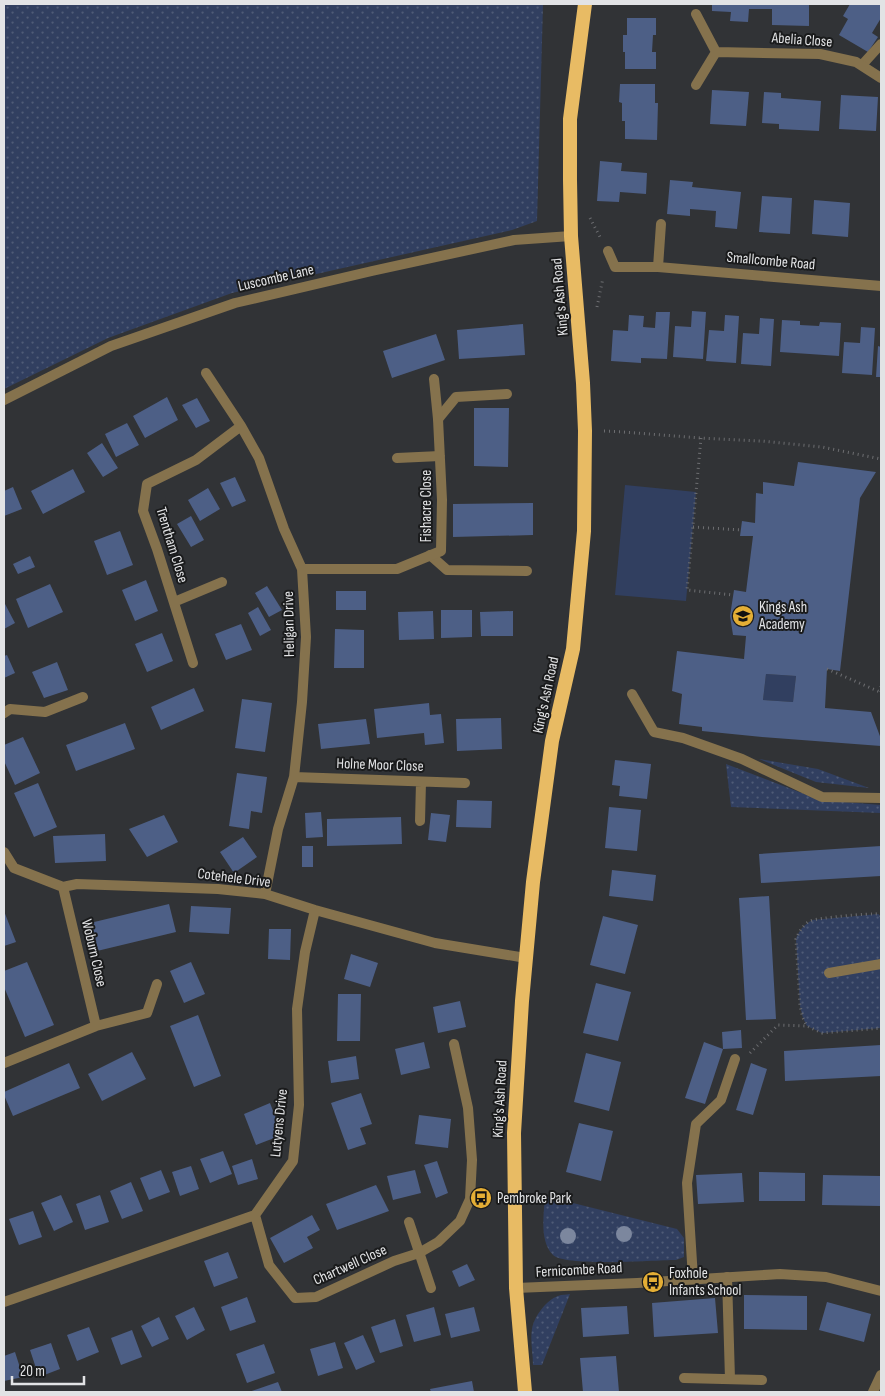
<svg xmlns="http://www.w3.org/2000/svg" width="885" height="1396" font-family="'Sofia Sans Condensed',sans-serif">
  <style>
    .grass { fill: url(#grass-dots) }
    .garden { fill: #313f60 }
    .building { fill: #4d5f86; fill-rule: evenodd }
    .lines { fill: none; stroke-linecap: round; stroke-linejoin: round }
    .path { stroke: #6d6e71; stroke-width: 3; stroke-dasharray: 1 4; stroke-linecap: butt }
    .service { stroke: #85724d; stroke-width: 10 }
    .minor { stroke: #85724d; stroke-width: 10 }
    .trunk { stroke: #e8bb64; stroke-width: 14 }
    .tree { fill: #7c879e }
    .labels { text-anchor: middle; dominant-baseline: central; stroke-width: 4; stroke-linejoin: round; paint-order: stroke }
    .street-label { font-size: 15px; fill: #e2e3e5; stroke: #1a1b1c }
    .poi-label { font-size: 15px; fill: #e2e3e5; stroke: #1a1b1c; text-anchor: start }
  </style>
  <defs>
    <pattern id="grass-dots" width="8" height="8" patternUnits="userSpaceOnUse" patternTransform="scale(1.25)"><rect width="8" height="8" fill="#313f60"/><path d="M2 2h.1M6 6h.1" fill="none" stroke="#4f5b77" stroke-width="1.8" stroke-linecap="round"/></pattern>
  </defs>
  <rect width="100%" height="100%" fill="#313336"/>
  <path class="grass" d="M4,4H543L537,221L512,230L232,293L108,338L4,389Z
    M759,759L818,769L869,788L816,782Z
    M726,764L820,800L881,805V813L731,807Z
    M878,914L881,916V1028L822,1033L807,1026L803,1018L800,1006L796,939C799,930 804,925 812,920Z
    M545,1196L677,1229L684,1238V1257L676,1260C655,1260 566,1267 553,1255C539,1241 544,1214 545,1196Z
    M570,1294L542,1365H533C533,1354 530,1340 532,1329C534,1317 546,1300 558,1296C562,1294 566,1295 570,1294Z"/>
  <path class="garden" d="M625,485L696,492L686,601L615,595Z
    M766,674L796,676L793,702L763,700Z"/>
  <path class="building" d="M712,4H809V26L772,25V9H749L748,22L730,21L731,12L712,11Z
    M850,4H881V18L872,33L878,37L868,52L839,35L848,19L843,16Z
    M627,18H656V35H653L652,52H656V69H625V52H623V35H627Z
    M620,84H655V103H658L657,140L625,139V121H622V103L619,102Z
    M712,90L749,92L746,126L710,124Z
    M764,92L781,93V98L821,101L819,131L779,129V124L762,123Z
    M841,95L878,97L876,131L839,129Z
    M600,161L622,163L621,171L647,173L646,194L620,192L619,202L597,201Z
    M670,180L693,182L692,187L741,192L737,229L715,227L716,211L690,209V216L667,214Z
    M762,196L792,198L790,234L759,232Z
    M814,200L850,203L848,237L812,234Z
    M692,311L706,312L703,359L673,357L675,326L691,327Z
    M656,312H670L667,359L641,358V363L611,361L613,330L628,331L629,315L644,316L643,327L655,328Z
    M725,315L739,316L736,363L706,361L709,330L724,331Z
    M760,318L774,319L771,366L741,364L743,333L759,334Z
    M782,320L800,321V325L819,326L820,322L841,323L839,356L780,352Z
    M523,324L525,355L459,359L457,330Z
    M861,327L875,328L872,375L842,373L844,342L860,343Z
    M436,334L445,360L392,378L383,351Z
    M878,346L881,347V377H876Z
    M167,397L178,420L145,438L133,416Z
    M197,398L210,421L196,428L182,405Z
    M474,408H509L508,467L474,466Z
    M127,423L139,445L116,457L105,434Z
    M102,443L118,468L103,477L87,453Z
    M798,462L876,472L860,498L840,671L827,669L825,708L871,712L881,739V746L762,737L702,731V727L679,724L682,694L672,691L677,651L744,659L746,636L733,635L730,616L734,590L746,592L753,536H740L742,521L755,523L756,493L763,494V482L794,486ZM766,674L796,676L793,702L763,700Z
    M73,469L85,492L43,514L31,491Z
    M235,477L246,501L232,507L220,483Z
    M13,487L22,509L4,516V491Z
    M208,488L220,509L200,521L188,500Z
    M533,503V535L453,537V504Z
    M191,516L204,540L191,547L177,524Z
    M120,531L133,565L107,575L94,541Z
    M30,556L35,567L18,574L13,564Z
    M146,580L158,611L135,621L122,590Z
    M50,584L63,612L28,628L16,599Z
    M267,586L282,610L269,617L255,593Z
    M336,591H366V610H336Z
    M4,602L15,623L4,629Z
    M258,607L271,630L260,636L248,613Z
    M441,610H472V637L441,638Z
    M433,611L434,639L399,640L398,612Z
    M513,611V636H481L480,612Z
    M241,624L252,650L226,660L215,634Z
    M335,629L364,630V668H334Z
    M162,633L173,661L147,672L135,644Z
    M7,655L15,673L4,678V656Z
    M57,662L68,690L44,698L32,672Z
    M194,688L204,711L161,730L151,707Z
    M242,699L272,703L265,752L235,748Z
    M429,703L430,715L441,714L444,743L425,745L424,733L377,738L374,709Z
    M501,718L502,749L457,751L456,719Z
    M366,719L370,744L321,749L318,724Z
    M125,723L135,749L76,771L66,745Z
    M23,737L40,773L15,785L4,761V745Z
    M615,760L651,764L647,799L619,796L620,786L612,785Z
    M237,773L267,777L262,813L251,811L249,829L229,826Z
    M38,783L57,827L34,837L14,793Z
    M457,800L492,801L491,828L456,827Z
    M609,807L641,810L637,851L605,848Z
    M321,812L323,837L306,838L305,813Z
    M431,813L450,815L446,842L428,840Z
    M164,815L178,842L147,857L129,829Z
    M401,817L402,844L327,846V819Z
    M105,834L106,861L55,863L53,836Z
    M243,837L257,857L234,873L220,852Z
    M302,846H313V867H302Z
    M881,846V876L761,883L759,854Z
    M612,870L656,875L653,901L609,896Z
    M769,896L776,1019L746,1020L739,898Z
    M169,904L176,932L97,951L90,923Z
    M191,906L231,908L229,934L189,932Z
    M4,911L16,942L4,946Z
    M603,916L638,925L625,974L590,965Z
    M269,929H291L290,960L268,959Z
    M351,954L378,963L370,987L344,979Z
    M27,962L54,1025L25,1037L4,987V971Z
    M191,962L205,994L184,1003L170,971Z
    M596,983L631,992L618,1041L583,1033Z
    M338,994H361L360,1041H337Z
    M460,1001L466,1027L438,1033L433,1007Z
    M198,1015L221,1076L194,1087L170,1026Z
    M741,1030L742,1048L723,1049L722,1032Z
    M424,1042L430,1068L401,1075L395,1049Z
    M704,1042L723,1049L705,1104L685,1098Z
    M881,1045V1076L785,1081L784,1051Z
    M132,1052L146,1079L102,1101L88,1074Z
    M586,1053L621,1062L609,1111L574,1102Z
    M356,1056L359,1079L331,1083L328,1061Z
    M69,1063L80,1088L13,1116L4,1095V1092Z
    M751,1063L767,1069L753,1115L736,1110Z
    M361,1093L372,1124L360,1128L366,1144L348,1150L331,1103Z
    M270,1103L282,1135L256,1145L244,1114Z
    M419,1115L451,1119L448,1148L415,1144Z
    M579,1123L613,1131L601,1181L566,1172Z
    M223,1151L232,1174L210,1183L200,1159Z
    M252,1159L258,1179L238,1185L232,1166Z
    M437,1161L448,1193L436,1198L424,1165Z
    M191,1166L199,1189L180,1196L172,1172Z
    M161,1170L170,1192L149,1200L140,1178Z
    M415,1170L421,1193L393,1200L387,1176Z
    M759,1172L805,1173V1201H759Z
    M742,1173L744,1202L698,1204L696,1175Z
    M823,1175L881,1176V1206L822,1205Z
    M131,1182L143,1211L122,1219L110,1191Z
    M376,1185L389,1211L337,1230L326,1204Z
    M61,1195L73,1222L54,1231L41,1203Z
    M100,1195L109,1222L85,1230L76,1204Z
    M33,1211L42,1237L19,1245L9,1219Z
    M312,1215L320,1230L307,1237L313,1248L284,1263L270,1238Z
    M228,1252L238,1278L214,1287L204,1261Z
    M467,1264L475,1280L459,1287L452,1271Z
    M744,1295L807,1296V1330L744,1329Z
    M247,1297L256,1322L230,1331L221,1307Z
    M715,1298L718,1333L654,1337L652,1303Z
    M827,1302L871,1314L864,1342L819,1330Z
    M627,1306L629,1334L583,1337L581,1308Z
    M194,1307L205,1330L187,1340L175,1316Z
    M434,1307L441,1335L414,1342L406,1315Z
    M474,1307L480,1331L451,1338L445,1314Z
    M159,1317L169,1339L152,1347L141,1326Z
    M395,1319L403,1346L380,1353L371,1327Z
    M89,1327L99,1352L77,1361L67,1335Z
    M132,1330L142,1357L121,1365L111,1338Z
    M363,1335L375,1362L356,1370L344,1343Z
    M335,1342L343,1368L318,1376L310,1349Z
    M51,1343L60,1369L39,1377L30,1350Z
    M264,1344L275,1373L247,1383L236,1354Z
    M15,1352L23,1377L4,1381V1356Z
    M616,1356L619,1392H583L580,1358Z
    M472,1381L474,1392H431L430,1389Z
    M278,1382L282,1392H249Z"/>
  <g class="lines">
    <path class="path" d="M590,218L600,237
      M597,307L603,278
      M604,431L623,432L701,438L761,441L822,447L881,459
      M701,438L687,590L733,595
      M693,527L741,530
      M827,669L880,692
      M881,692V682
      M881,916C880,915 879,914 878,914C871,913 816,918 810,921C803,925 799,932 796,939L800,1006L803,1018L807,1026L822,1033L881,1028
      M750,1053L778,1025L807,1026"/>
    <path class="service" d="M862,65L881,44
      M438,419L456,397L507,394
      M430,555L447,570L527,571
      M632,694L654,732L683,738L742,759L822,797L881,798
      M4,713L10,709L45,712L83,697
      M829,973L881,964
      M419,1253L438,1242L460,1221L470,1199L472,1160L468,1108L454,1044
      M727,1277L730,1379
      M693,1278L687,1183L696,1124L721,1100L735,1059
      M684,1378L762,1380"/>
    <path class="minor" d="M696,14L716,52
      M696,85L716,52L820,54L856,62L881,78
      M608,251L615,267H658L881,286
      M658,267L661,224
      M206,373L241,426L259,458L284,529L302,569L306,637L302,702L294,777L278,829L265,894
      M4,400L111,346L235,303L372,271L514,240L571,236
      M397,458L440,456
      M302,569H397L441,551L442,500L438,419L434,379
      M174,602L222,582
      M193,663L157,549L143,511L147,484L196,460L241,426
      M294,777L465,783
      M420,821L421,782
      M4,852L14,868L63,887L77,884L218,889L265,894L315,910L435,943L526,958
      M63,887L96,1026
      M4,1063L96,1026L147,1013L157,984
      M255,1215L269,1265L295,1298L316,1297L394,1261L419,1253
      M409,1222L431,1288
      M516,1288L637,1283L780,1274L826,1277L881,1291
      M4,1302L255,1215L293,1161L299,1105L297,1009L305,952L315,910
      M873,1392L881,1375"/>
    <path class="trunk" d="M525,1392L516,1288L514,1133L522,1001L533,882L552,741L573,649L584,531L585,431L583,383L571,236L570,180V119L585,4"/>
  </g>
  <g class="tree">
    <circle cx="624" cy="1234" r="8"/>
    <circle cx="568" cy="1236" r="8"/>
  </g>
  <defs>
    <g id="school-disc" transform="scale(1.125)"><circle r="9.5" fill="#e4ae35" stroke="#1a1b1c"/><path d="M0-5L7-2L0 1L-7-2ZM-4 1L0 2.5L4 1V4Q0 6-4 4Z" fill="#111"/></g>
    <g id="bus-disc" transform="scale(1.125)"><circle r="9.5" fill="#e4ae35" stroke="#1a1b1c"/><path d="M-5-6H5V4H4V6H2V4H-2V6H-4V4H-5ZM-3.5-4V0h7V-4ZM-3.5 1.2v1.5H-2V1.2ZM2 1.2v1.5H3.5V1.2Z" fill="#111"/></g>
  </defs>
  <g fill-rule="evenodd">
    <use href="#school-disc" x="743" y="616"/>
    <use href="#bus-disc" x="481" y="1198"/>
    <use href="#bus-disc" x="653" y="1282"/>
  </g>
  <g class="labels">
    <g class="street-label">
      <text transform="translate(802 40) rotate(4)">Abelia Close</text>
      <text transform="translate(771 261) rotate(5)">Smallcombe Road</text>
      <text transform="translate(276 278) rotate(-13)">Luscombe Lane</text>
      <text transform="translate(560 297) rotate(-95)">King's Ash Road</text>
      <text transform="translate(426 506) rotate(-90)">Fishacre Close</text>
      <text transform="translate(172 545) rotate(73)">Trentham Close</text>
      <text transform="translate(289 624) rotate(-91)">Heligan Drive</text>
      <text transform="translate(546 695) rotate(-78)">King's Ash Road</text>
      <text transform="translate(380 765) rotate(2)">Holne Moor Close</text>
      <text transform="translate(234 878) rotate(7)">Cotehele Drive</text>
      <text transform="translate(94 953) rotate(77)">Woburn Close</text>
      <text transform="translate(500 1099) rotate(-87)">King's Ash Road</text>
      <text transform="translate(279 1123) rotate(-84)">Lutyens Drive</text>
      <text transform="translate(350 1265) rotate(-24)">Chartwell Close</text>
      <text transform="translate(579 1270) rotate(-3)">Fernicombe Road</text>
    </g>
    <g class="poi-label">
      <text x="759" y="607">Kings Ash<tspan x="759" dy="17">Academy</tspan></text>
      <text x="497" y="1198">Pembroke Park</text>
      <text x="669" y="1273">Foxhole<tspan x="669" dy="17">Infants School</tspan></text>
    </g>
  </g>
  <rect width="885" height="1396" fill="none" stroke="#e2e3e5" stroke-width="10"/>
  <path d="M12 1376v8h72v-8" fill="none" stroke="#e2e3e5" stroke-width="2.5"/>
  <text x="20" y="1376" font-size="15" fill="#e2e3e5" stroke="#1a1b1c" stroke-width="4" paint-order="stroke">20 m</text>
</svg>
